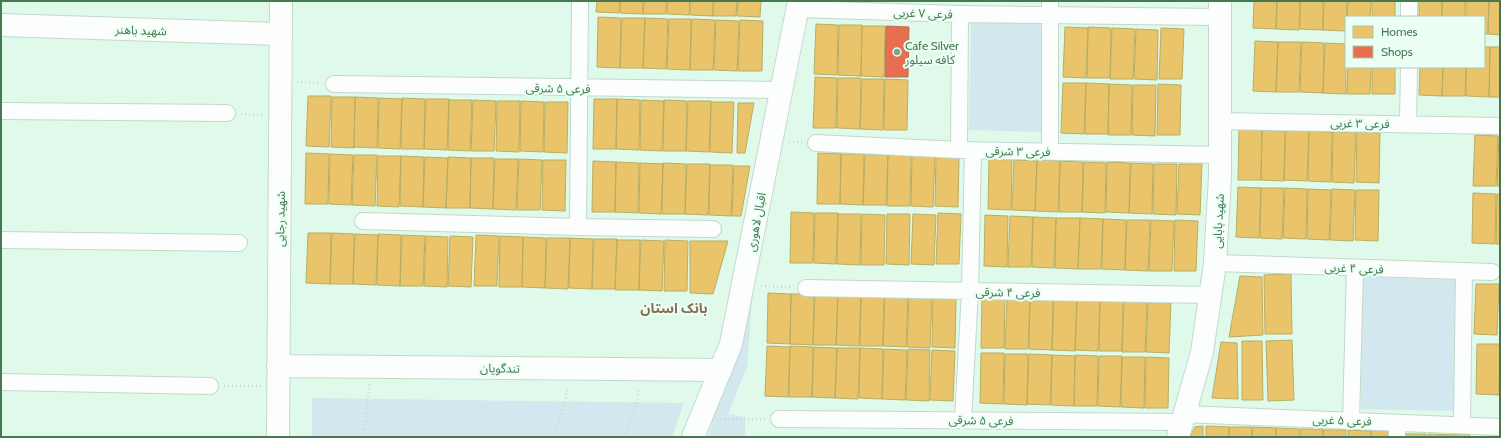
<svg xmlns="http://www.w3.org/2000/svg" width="1501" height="438" font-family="Cabin,'Noto Sans Arabic',sans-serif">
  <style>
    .residential { fill: #dffaea; fill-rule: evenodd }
    .green { fill: #d2e7ee }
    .homes { fill: #e9c46a; stroke: #b8ae62 }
    .shops { fill: #e76f51; stroke: #b77251 }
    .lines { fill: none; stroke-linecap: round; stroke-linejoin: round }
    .street-casing { stroke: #c3d8ca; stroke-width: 18 }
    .secondary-casing { stroke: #c4d9cb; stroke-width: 24 }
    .path { stroke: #c9dacd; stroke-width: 2.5; stroke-dasharray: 1 3; stroke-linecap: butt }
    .street { stroke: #fcfefd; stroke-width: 16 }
    .secondary { stroke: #fcfefd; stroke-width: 22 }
    .poi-dot { fill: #7fa589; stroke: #ebfff4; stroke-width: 1.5 }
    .labels { text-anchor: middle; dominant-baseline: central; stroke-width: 4; stroke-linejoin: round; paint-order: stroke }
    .street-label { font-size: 12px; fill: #467951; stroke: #ebfff4 }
    .poi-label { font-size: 12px; fill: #467951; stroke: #ebfff4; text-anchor: start }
    .quarter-label { font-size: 14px; font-weight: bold; fill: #886f55; stroke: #ebfff4 }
  </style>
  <rect width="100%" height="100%" fill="#e9f8f0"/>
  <path class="residential" d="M1,1H1500V437H1ZM1346,17H1484V67H1346Z"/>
  <path class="green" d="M971,19L1044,21L1042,132L969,130Z
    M1362,277L1458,280L1455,411L1361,409Z
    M753,287L747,367L728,414L745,417V437H708L726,372Z
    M312,398L684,403L672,437H312Z"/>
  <path class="homes" d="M597,1H620L619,13L596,12Z
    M620,1H643V14L620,13Z
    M644,1H667L666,14H643Z
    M667,1H690L689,15L667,14Z
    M690,1H713V16L690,15Z
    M714,1H737L736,16H713Z
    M738,1H761L760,17L737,16Z
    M1254,1H1277L1276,29L1253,28Z
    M1277,1H1300L1299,30L1276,29Z
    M1300,1H1323V30L1300,29Z
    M1324,1H1347L1346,31L1323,30Z
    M1348,1H1371L1370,17H1347Z
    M1372,1H1395V17H1372Z
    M1419,1H1442V17H1419Z
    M1442,1H1465V17H1442Z
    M1466,1H1489L1488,34H1484V17H1466Z
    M1489,1H1500V35L1488,34Z
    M598,17L621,18L620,68L597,67Z
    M622,18H645L643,68H620Z
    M645,18L668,19L666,69L643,68Z
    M669,19H691L690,70L667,69Z
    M692,19L715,20L713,70H690Z
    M716,20L739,21L737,71L714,70Z
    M740,20L763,21L762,71H738Z
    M816,24L838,25L837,75L814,74Z
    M839,25H862L861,76L838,75Z
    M862,26H885L884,77L861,76Z
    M1065,27L1088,28L1086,78L1063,77Z
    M1088,27L1111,28L1110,78H1087Z
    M1112,28L1135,29L1133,79H1110Z
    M1161,28L1184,29L1182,79H1159Z
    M1136,29L1158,30L1157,80L1134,79Z
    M1255,41L1278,42L1276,92L1253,91Z
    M1278,42H1301L1299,92H1276Z
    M1302,42L1324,43L1323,93L1300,92Z
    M1325,43L1346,44V94L1323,93Z
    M1484,47H1490L1489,97L1466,96V67H1484Z
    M1490,47H1500V97H1489Z
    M1348,67H1371L1370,94H1347Z
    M1372,67H1395V94H1372Z
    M1420,67H1443L1442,96L1419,95Z
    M1443,67H1466L1465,96H1442Z
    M815,77L837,78L836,128H813Z
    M838,78H861L860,129L837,128Z
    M862,79H884L883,130L860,129Z
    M885,79L908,80L907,130H884Z
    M1063,83H1086L1084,134L1061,133Z
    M1086,83L1109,84L1108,134H1085Z
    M1109,84L1132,85L1131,135H1108Z
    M1158,84L1181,85L1180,135H1157Z
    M1133,85H1156L1155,136L1132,135Z
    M308,96H331L329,147L306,146Z
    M332,97H355L354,148L331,147Z
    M355,97L378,98L377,148L354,147Z
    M379,98L402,99L400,149L378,148Z
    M402,98L425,99L424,149H401Z
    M426,99H449L447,150L424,149Z
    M594,99H617L616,149H593Z
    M617,99L640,100L639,150L616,149Z
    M449,100H472L470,151L448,150Z
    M473,100L496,101L494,151H471Z
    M641,100L664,101L662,151L640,150Z
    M664,100L687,101L686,151H663Z
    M497,101H520L519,152L496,151Z
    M521,101L544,102L543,152L520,151Z
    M688,101H711L709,152L686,151Z
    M545,102H568L567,153L544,152Z
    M711,102H734L732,153L710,152Z
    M738,103H754L745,153H737Z
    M1239,129L1262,130L1261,180H1238Z
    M1262,130L1285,131L1284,181L1261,180Z
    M1286,130L1309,131L1307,181L1284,180Z
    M1309,131L1332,132L1331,182L1308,181Z
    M1333,132H1356L1354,183L1332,182Z
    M1357,132L1380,133L1379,183L1356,182Z
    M1475,135L1498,136L1496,186H1473Z
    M1499,136H1500V186H1497Z
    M306,153L329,154L328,204H305Z
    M818,153L841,154L840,204H817Z
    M330,154L353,155L351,205L329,204Z
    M841,154H864L863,205L840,204Z
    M865,154L888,155L886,205H863Z
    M354,155H377L375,206L352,205Z
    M888,155L911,156L910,206H887Z
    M378,156H401L399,207L377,206Z
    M401,156L424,157L423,207L400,206Z
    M912,156H935L933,207L911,206Z
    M936,156L959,157L958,207L935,206Z
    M425,157L448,158L446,208L423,207Z
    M448,157L471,158L470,208H446Z
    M471,158H494L493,209L470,208Z
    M495,159H518L516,210L493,209Z
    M519,159L542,160L540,210H517Z
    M989,159L1012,160L1011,210L988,209Z
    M543,160H566L565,211L542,210Z
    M1014,160L1037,161L1035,211L1012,210Z
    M1037,160L1060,161L1058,212L1035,211Z
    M593,161L616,162L615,212H592Z
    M1060,161L1083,162L1082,212H1059Z
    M616,162L639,163L638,213L615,212Z
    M1084,162L1106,163L1105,213L1082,212Z
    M1107,162L1130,163L1129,213L1106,212Z
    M640,163L663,164L661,214L639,213Z
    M663,163L686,164L685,214H662Z
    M1131,163L1153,164L1152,214L1129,213Z
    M687,164H710L708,215L685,214Z
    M1154,164H1177L1176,215L1153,214Z
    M1179,164H1202L1200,215L1177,214Z
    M710,165H733L731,216L709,215Z
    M734,166H750L741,216H732Z
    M1238,187L1261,188L1259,238L1236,237Z
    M1261,188H1284L1282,239L1260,238Z
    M1285,188L1307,189L1306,239L1283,238Z
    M1308,189L1331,190L1329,240L1307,239Z
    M1332,189L1355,190L1353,241L1330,240Z
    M1356,190H1379L1378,241L1355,240Z
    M1473,193L1496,194L1495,244L1472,243Z
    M1497,194H1500V244H1496Z
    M791,212L814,213L813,263H790Z
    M815,213H838L836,264L814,263Z
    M938,213L961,214L959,264H936Z
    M838,214H861L860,265L837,264Z
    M862,214L885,215L884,265H861Z
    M887,214H910L909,265L886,264Z
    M913,214L936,215L934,265L911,264Z
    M985,215L1008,216L1007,267L984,266Z
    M1010,216L1033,217L1031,267H1008Z
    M1033,217L1056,218L1054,268L1032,267Z
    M1056,218H1080L1078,269L1055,268Z
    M1080,218L1103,219L1101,269H1078Z
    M1103,219L1126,220L1125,270L1102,269Z
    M1127,220H1150L1148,271L1125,270Z
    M1151,220L1174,221L1172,271H1149Z
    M1175,220L1198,221L1196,271H1174Z
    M308,233H331L330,284L306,283Z
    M332,233L354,234L353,284H330Z
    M355,234L378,235L376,285L353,284Z
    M378,234L401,235L400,286L377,285Z
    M402,235L425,236L423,286H400Z
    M476,235L499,236L497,286H474Z
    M426,236L448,237L447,287L424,286Z
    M450,236L473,237L471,287L448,286Z
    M500,236L523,237L522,287H499Z
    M523,237L546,238L545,288L522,287Z
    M547,238H570L568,289L545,288Z
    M570,238L593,239L592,289L569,288Z
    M594,239H617L615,289H592Z
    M617,240H640L639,290H615Z
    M641,240L664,241L662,291L639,290Z
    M665,240L688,241L687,291H664Z
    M690,241H728L713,294L690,293Z
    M1291,274L1292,334H1265L1264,275Z
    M1240,276L1262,277L1263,335L1229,337Z
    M1476,284H1499L1497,335L1474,334Z
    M768,293L791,294L790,344L767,343Z
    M791,294H814L813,345L790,344Z
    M815,294L838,295L836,345H813Z
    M838,295L861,296L859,346L836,345Z
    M861,295L884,296L883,346H860Z
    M885,296L908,297L906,347L883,346Z
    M909,297H932L930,348L907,347Z
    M933,297L956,298L955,348L932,347Z
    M982,297L1005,298L1004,348H981Z
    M1007,298L1030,299L1028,349H1005Z
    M1030,299L1053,300L1052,350L1029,349Z
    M1054,300H1077L1075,351L1052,350Z
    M1077,300L1100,301L1098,351L1075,350Z
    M1100,301H1123L1122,351H1099Z
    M1124,301L1147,302L1145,352H1122Z
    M1148,302L1171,303L1169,353L1146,352Z
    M1292,340L1294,400L1268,401L1266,341Z
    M1242,341H1262L1263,400H1242Z
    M1221,342L1237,343L1238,399L1212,398Z
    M1477,344H1500L1499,395L1476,394Z
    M767,346L790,347L788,397L765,396Z
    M790,346L813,347L812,397H789Z
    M814,347L837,348L835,398L812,397Z
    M837,348H860L858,399L835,398Z
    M860,348L883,349L882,399L859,398Z
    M884,349L907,350L905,400L882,399Z
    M908,349L930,350L929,401L906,400Z
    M932,350L955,351L953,401L930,400Z
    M981,353H1004L1003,404L980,403Z
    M1005,354H1028L1027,405L1004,404Z
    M1029,354L1052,355L1050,405L1027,404Z
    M1052,355L1075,356L1074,406L1051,405Z
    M1075,355L1098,356L1097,406H1074Z
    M1099,356H1122L1120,407L1098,406Z
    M1122,357H1145L1144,408L1121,407Z
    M1146,357L1169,358L1168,408H1145Z
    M1203,426V437H1190L1195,427Z
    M1206,426L1229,427V437H1206Z
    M1229,427H1252V437H1229Z
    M1253,427L1276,428L1275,437H1252Z
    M1276,428L1299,429V437H1276Z
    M1300,429H1323V437H1300Z
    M1323,430H1346V437H1323Z
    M1348,430L1371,431V437H1348Z
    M1371,430L1394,431V437H1371Z
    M1403,434H1426V437H1403Z
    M1428,434L1451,435V437H1428Z
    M1452,434H1470L1469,437H1452Z"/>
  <path class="shops" d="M886,26L909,27L908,77H885Z"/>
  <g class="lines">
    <g class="street-casing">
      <path id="street" d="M1050,1V151
        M798,9L960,14L1220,17
        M1409,17V1
        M334,84L782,90
        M1,111L227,113
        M1220,121L1500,126
        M1408,124L1409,67
        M816,143L959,150L1220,155
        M959,150L960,14
        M363,221L578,227L713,229
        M578,227L580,1
        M1,240L239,243
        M1215,263L1492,272
        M806,288L1210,295
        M1,382L210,386
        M1184,414L1500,427
        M779,419L1182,422
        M963,419L970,291L973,150
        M1351,421L1355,268
        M1397,423V437
        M1462,425L1464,271"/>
    </g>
    <g class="secondary-casing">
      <path id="secondary" d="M1,25L281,34
        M278,366L721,370
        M278,437L281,1
        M693,437L731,344L799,1
        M1178,437L1202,352L1215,263L1220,177V1"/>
    </g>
    <path class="path" d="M297,82L320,83
      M241,114L262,115
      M789,142H802
      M761,286L792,287
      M224,386H261
      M720,419H765
      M363,437L370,384
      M554,437L565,402L568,387
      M624,437L637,402L639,388"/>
    <use href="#street" class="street"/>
    <use href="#secondary" class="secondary"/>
  </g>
  <circle class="poi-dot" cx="897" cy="52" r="4"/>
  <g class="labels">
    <g class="street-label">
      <text transform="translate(923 13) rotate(2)">فرعی ۷ غربی</text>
      <text transform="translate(141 30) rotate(2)">شهید باهنر</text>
      <text transform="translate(558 88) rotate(1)">فرعی ۵ شرقی</text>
      <text transform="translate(1360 123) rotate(1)">فرعی ۳ غربی</text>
      <text transform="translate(1018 151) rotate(1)">فرعی ۳ شرقی</text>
      <text transform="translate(280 219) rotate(-89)">شهید رجایی</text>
      <text transform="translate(1218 221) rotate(-87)">شهید بابایی</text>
      <text transform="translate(756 222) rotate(-79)">اقبال لاهوری</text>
      <text transform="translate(1354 268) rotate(2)">فرعی ۴ غربی</text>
      <text transform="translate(1008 292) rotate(1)">فرعی ۴ شرقی</text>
      <text transform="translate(500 368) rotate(1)">تندگویان</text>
      <text transform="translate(981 420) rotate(1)">فرعی ۵ شرقی</text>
      <text transform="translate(1342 420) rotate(2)">فرعی ۵ غربی</text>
    </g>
    <g class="poi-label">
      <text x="905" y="45">Cafe Silver<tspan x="905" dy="14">کافه سیلور</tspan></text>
    </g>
    <g class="quarter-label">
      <text x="674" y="308">بانک استان</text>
    </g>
  </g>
  <rect width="1501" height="438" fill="none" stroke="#467951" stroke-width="4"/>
  <rect x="1345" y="16" width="140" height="52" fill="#ebfff4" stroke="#a9c9b3"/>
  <rect x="1353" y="26" width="20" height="12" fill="#e9c46a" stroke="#a9c9b3"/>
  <text x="1381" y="36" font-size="12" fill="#467951">Homes</text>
  <rect x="1353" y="46" width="20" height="12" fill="#e76f51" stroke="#a9c9b3"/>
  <text x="1381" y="56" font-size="12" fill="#467951">Shops</text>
</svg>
